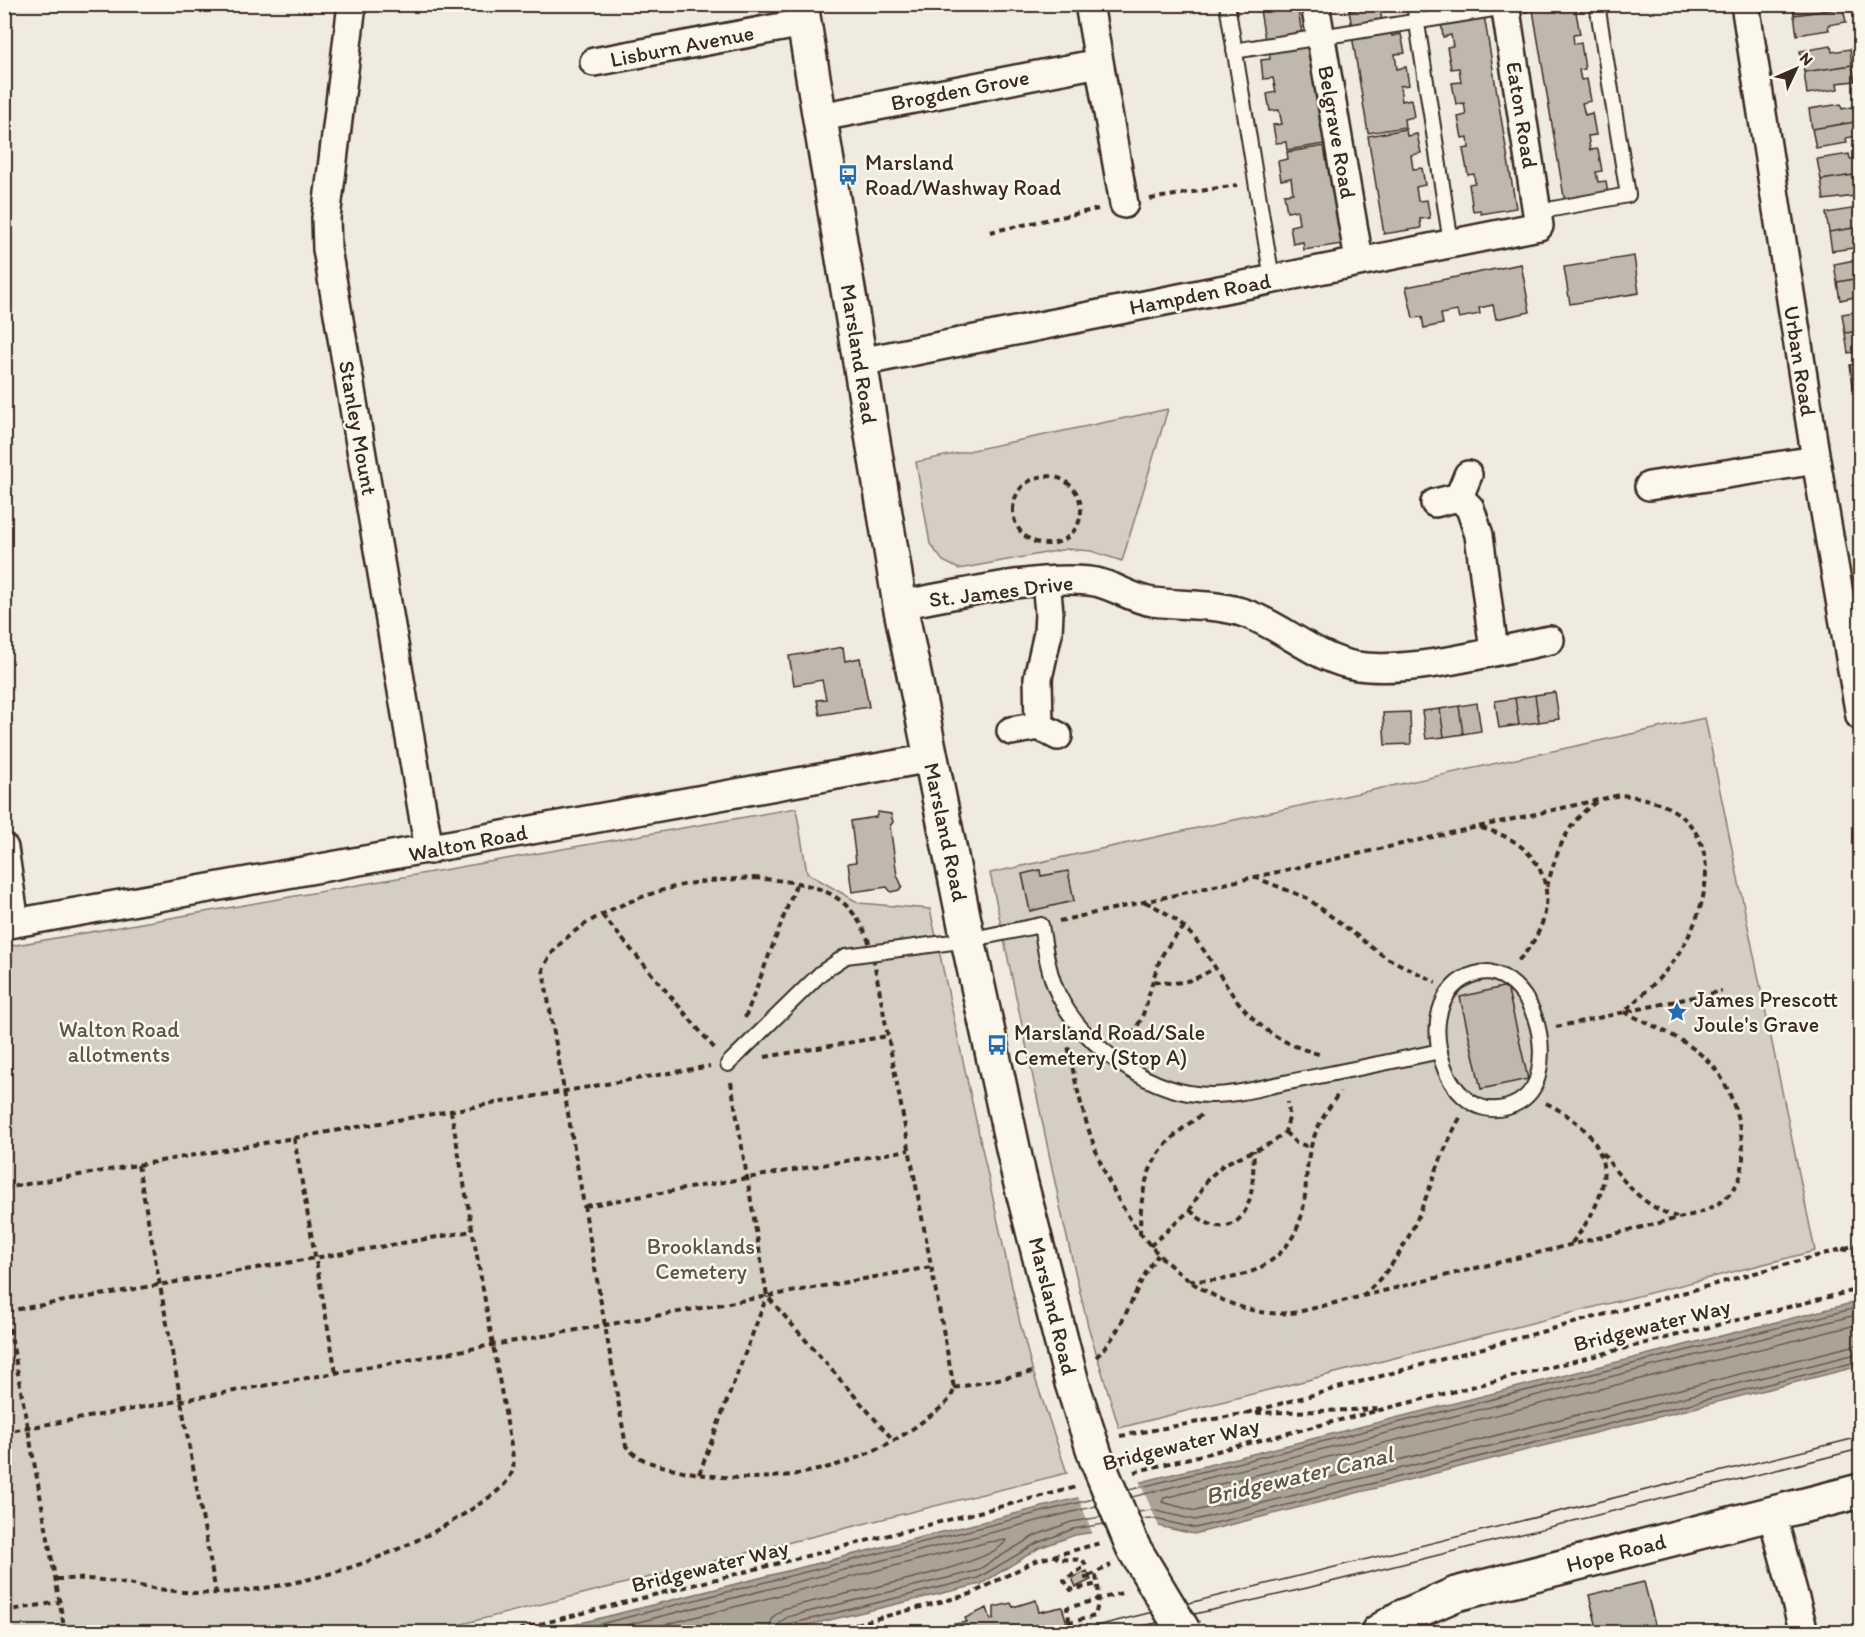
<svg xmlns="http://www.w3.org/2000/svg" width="1865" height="1637" font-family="Itim,sans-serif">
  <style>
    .green { fill: #d5cec3; stroke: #887c70; stroke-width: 1.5 }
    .water { fill: #aca397; stroke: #7f7367; stroke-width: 1.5 }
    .pier { fill: #f0ebe0 }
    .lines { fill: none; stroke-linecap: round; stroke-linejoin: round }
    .shore { stroke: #685a4e; stroke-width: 1.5 }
    .building { fill: #c0b8ad; stroke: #3b2a1e; stroke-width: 1.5 }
    .lane-casing { stroke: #3b2a1e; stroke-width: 18 }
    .street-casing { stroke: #3b2a1e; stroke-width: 32 }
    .secondary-casing { stroke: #3b2a1e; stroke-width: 38 }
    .primary-casing { stroke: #3b2a1e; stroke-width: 38 }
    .path { stroke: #3b2a1e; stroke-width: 4; stroke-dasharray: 6 4.5; stroke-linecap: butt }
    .lane { stroke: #fbf7ec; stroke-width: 14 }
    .street { stroke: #fbf7ec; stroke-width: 27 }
    .secondary { stroke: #fbf7ec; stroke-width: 33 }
    .primary { stroke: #fbf7ec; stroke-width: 33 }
    .tram { stroke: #3b2a1e; stroke-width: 1.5 }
    .primary-bridge-casing { stroke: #3b2a1e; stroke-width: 38; stroke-linecap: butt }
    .path-bridge { stroke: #3b2a1e; stroke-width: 4; stroke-dasharray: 6 4.5; stroke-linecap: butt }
    .primary-bridge { stroke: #fbf7ec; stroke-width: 33 }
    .labels { text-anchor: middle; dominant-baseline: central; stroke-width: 5; stroke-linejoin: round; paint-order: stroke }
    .street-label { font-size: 22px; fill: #3b2a1e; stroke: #fbf7ec }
    .poi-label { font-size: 22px; fill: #3b2a1e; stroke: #fbf7ec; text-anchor: start }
    .park-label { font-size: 22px; fill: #625347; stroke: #fbf7ec }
    .water-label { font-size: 24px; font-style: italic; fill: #635448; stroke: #fbf7ec }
  </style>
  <rect width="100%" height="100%" fill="#f0ebe0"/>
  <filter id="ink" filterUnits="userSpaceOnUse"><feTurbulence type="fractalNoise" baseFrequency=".0167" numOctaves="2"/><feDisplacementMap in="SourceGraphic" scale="12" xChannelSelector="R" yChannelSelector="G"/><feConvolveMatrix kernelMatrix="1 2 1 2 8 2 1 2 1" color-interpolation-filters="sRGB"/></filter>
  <g filter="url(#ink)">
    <path class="green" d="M1168,409L1122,561L1091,551L1067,549L959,569L943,561L930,544L916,462Z
      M1705,718L1815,1251L1119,1428L1088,1326L1064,1225L990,873Z
      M796,808L807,873L859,903L930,909L1020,1323L1033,1372L1067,1473L430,1632H5V947Z"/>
    <path class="water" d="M1860,1301V1366L1194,1534L1149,1524L1075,1535L1039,1548L981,1584L779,1632H545Z"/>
    <path class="pier" d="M1138,1478L1160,1529L1149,1527L1093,1535L1077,1494Z"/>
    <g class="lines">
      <path class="shore" d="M1860,1324L1164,1498L1162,1502L1195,1511L1860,1344
        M1129,1490L1860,1307
        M1132,1497L1860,1314
        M1138,1512L1152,1510L1195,1520L1860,1353
        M1141,1519L1150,1518L1195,1528L1860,1361
        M569,1632L1093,1499
        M599,1632L1096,1506
        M636,1632L988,1542L1006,1540C996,1567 818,1598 783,1609L773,1617L768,1632
        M777,1632L779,1624L787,1617L976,1571L1034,1536L1071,1522L1101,1517
        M785,1632L790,1624L978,1578L1037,1543L1073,1529L1104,1524"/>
    </g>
    <path class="building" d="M1259,4H1297L1302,34L1265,40Z
      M1348,4H1379L1380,6L1349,11Z
      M1566,4L1568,8L1575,7L1580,34L1573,35L1574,44L1581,43L1585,69L1579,70L1581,80L1587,79L1591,101L1582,103L1585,115L1592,113L1596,135L1588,136L1590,150L1598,149L1602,171L1596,172L1598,182L1606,181L1608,196L1565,203L1533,10Z
      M1793,4H1843V8L1794,15Z
      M1380,6L1382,22L1352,27L1349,11Z
      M1843,8L1846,22L1828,25L1829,30L1797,35L1794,15Z
      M1484,15L1516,208L1481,214L1480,210L1473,211L1469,184L1475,183L1474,174L1468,175L1463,149L1469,148L1468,137L1462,138L1458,117L1466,115L1464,103L1456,104L1452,83L1461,82L1459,68L1451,69L1447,47L1453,46L1451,35L1443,37L1441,22Z
      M1390,29L1392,36L1401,34L1405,53L1395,54L1397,69L1406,67L1409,85L1400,86L1402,101L1411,99L1414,117L1404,119L1405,127L1368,133L1352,35Z
      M1308,46L1325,144L1287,150L1286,142L1276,143L1273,125L1282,124L1279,110L1270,111L1267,94L1276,92L1273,78L1263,79L1261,60L1270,59L1269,52Z
      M1831,46L1832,52L1850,49L1852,65L1804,72L1800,51Z
      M1852,65L1855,81L1837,83L1838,89L1807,94L1804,72Z
      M1841,104L1842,109L1853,107L1855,122L1812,129L1809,109Z
      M1855,122L1857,136L1846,138L1847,143L1816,148L1812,129Z
      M1406,129L1407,136L1417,134L1421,153L1411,155L1413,169L1422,168L1425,185L1416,187L1418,201L1427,200L1430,218L1420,219L1421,228L1384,234L1368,136Z
      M1325,146L1342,244L1304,250L1303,242L1293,244L1290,226L1299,224L1297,210L1287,212L1284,194L1293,193L1291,178L1281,180L1278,161L1288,159L1287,152Z
      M1849,154L1850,159L1860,158V174L1821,180L1817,159Z
      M1860,174V190H1854L1855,196L1824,200L1821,180Z
      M1857,208L1858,213L1860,212V227L1829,232L1826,213Z
      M1860,227V247L1832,251L1829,232Z
      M1634,256L1639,293L1570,304L1564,267Z
      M1860,259V278L1837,282L1834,264Z
      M1521,264L1530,312L1496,319L1493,305L1479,308L1480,314L1459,318L1457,311L1441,314L1443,324L1424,328L1422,317L1413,318L1406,287Z
      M1860,278V296L1840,300L1837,282Z
      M1860,311V331L1845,333L1842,314Z
      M1860,331V351L1848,353L1845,333Z
      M1860,363V383L1853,385L1850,365Z
      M1860,383V403L1856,404L1853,385Z
      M843,647L845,661L860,658L869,707L820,715L817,700L826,699L822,680L794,685L789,656Z
      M1555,692L1559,719L1539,722L1535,695Z
      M1535,695L1539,722L1519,725L1515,698Z
      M1515,698L1519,725L1499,728L1495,701Z
      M1477,703L1481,731L1463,734L1459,706Z
      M1459,706L1463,734L1444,737L1440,709Z
      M1440,709L1444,737L1426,739L1422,711Z
      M1410,712L1411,744L1385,745L1383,713Z
      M878,812L891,814L893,822L890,826L897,875L902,886L899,890L891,892L887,887L852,892L848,863L856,862L851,821L876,817Z
      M1040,870L1041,876L1068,871L1074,901L1030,911L1022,874Z
      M1507,986L1528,1079L1481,1089L1460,997Z
      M1087,1571L1091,1580L1076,1587L1072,1578Z
      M1644,1582L1656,1629L1664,1627L1666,1632H1598L1589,1595Z
      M1036,1600L1039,1612L1062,1607L1067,1623L1030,1632H957L954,1624L967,1622L965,1618L987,1608L991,1620L994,1618V1607L1011,1603L1013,1607Z"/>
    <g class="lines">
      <g class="lane-casing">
        <path id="lane" d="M1227,4L1272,279
          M1414,4L1451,243
          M1234,51L1524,4
          M1537,212L1628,195L1597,4
          M1489,972C1529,980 1547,1033 1539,1071C1536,1089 1526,1101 1508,1107C1437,1129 1402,976 1489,972Z
          M728,1064L821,973L846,956L968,940L1041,925C1045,948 1048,974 1059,996C1085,1048 1153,1096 1213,1095C1239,1095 1263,1087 1289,1082C1339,1072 1390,1062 1440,1051"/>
      </g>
      <g class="street-casing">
        <path id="street" d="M352,4L326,218L327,249L429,850
          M1089,4L1124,204
          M1315,4L1359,260
          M1745,4L1816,460L1860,716
          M594,62L804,23
          M821,117L1099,63
          M860,362L1539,226L1505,4
          M1468,475L1459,497L1470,508L1479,535L1494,651
          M1649,486L1816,460
          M1435,503L1459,497
          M900,605C955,595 1035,575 1089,581C1112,583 1130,599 1153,602C1184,606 1217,603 1247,614C1286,628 1315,659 1357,666C1411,674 1496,651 1550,640
          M1039,726L1038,678L1048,633L1049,613L1046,581
          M1011,731L1039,726L1058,736
          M4,848L15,923
          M4,925L931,758
          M1772,1514L1804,1632"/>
      </g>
      <g class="secondary-casing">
        <path id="secondary" d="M1378,1632L1400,1618L1456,1594L1860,1491"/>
      </g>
      <g class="primary-casing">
        <path id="primary" d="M801,4L900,605L968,940L1019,1176L1072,1383L1096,1458"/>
      </g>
      <path class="path" d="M1150,199L1237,185
        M990,232L1098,209
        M1013 510a34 34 0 1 1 68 0a34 34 0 1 1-68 0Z
        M1481,828C1553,845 1567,912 1516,963
        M1254,877L1307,898L1385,957L1436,982
        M754,878C814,883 852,888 872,951L954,1388C952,1402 938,1410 927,1418C859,1472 764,1490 679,1470C659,1465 640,1463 626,1446L543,970C557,928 631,898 671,888C698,880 727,880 754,878Z
        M1547,887C1556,853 1567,820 1598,801
        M1145,902C1214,932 1212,987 1264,1028C1281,1042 1301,1049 1322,1055
        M602,915L715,1049
        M1059,921L1620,795C1715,802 1724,877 1682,948C1668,973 1645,992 1624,1012C1653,1026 1687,1039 1710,1063C1725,1078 1733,1100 1738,1120C1749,1166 1745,1198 1695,1214L1298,1312C1268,1317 1238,1309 1211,1294C1119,1244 1086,1142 1068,1045
        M1154,981C1179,986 1195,981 1216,967
        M745,1018L797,882
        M1556,1027L1722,991
        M1126,1043C1149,1014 1146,997 1158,965C1163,950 1174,938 1185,926
        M765,1057L888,1036
        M731,1082L767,1296L895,1442
        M1546,1103C1617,1139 1619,1186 1570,1245
        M1285,1132L1296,1143L1311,1147
        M294,1138L336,1373
        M1603,1153C1622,1181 1643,1207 1677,1217
        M138,1165L216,1593
        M4,1188L710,1066
        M585,1206L909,1150
        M1190,1210C1208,1229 1234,1236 1247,1207C1254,1191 1253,1167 1254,1150
        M1140,1235C1140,1176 1152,1147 1203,1114
        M1150,1246L1190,1210L1207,1180L1224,1164L1271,1143L1285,1132L1289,1118L1288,1102
        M1842,1249L1860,1253
        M1189,1280C1238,1284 1288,1267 1302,1214C1307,1193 1305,1171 1310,1150C1315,1129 1327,1109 1340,1092
        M1362,1296C1421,1247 1426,1178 1461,1116
        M4,1297L65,1632
        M7,1311L472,1231
        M1096,1357C1126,1330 1132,1287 1158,1255
        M954,1388L1033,1372
        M1247,1413L1860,1244
        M1256,1413L1383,1409
        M4,1432L931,1267
        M1120,1436L1248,1413
        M1134,1472L1860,1289
        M699,1474L767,1296
        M1053,1555L1059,1559L1083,1560L1086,1566L1064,1580L1071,1590L1098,1584
        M1089,1576L1111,1565
        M56,1579C71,1579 86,1578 101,1580C140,1585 179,1595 219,1593C310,1587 400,1557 475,1507C488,1498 509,1486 513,1469C514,1464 513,1456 512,1451L451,1111
        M4,1611L60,1602
        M1067,1620L1069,1619L1067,1608L1085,1603
        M1068,1623L1095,1616C1099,1601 1100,1592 1096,1577L1084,1578
        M509,1632L1077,1487
        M825,1632L971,1594L1035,1561L1100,1543"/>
      <use href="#lane" class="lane"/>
      <use href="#street" class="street"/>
      <use href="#secondary" class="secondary"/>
      <use href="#primary" class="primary"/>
      <path class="tram" d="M1072,1632L1860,1437
        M1117,1632L1307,1588L1860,1449"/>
      <g class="primary-bridge-casing">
        <path id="primary-bridge" d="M1096,1458L1133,1547L1184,1632"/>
      </g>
      <path class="path-bridge" d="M1085,1603L1125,1592"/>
      <use href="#primary-bridge" class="primary-bridge"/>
    </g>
  </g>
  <defs>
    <g id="bus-bare" transform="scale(1.62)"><path d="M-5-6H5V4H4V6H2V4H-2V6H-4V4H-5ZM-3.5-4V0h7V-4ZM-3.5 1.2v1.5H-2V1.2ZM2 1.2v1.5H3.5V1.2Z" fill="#1f6fb2" stroke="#fbf7ec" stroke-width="2.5" paint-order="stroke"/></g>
    <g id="sight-bare" transform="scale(1.62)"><path d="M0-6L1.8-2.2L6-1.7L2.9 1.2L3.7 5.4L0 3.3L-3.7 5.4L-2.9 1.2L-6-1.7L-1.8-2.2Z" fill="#1f6fb2" stroke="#fbf7ec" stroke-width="2.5" paint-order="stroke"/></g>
  </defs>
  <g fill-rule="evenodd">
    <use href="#bus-bare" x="848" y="175"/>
    <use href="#sight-bare" x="1677" y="1012"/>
    <use href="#bus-bare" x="997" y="1045"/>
  </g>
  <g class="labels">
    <g class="street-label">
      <text transform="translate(682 46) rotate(-11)">Lisburn Avenue</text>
      <text transform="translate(960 90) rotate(-11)">Brogden Grove</text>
      <text transform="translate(1522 115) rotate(81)">Eaton Road</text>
      <text transform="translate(1337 132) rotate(80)">Belgrave Road</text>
      <text transform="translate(1200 294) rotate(-11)">Hampden Road</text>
      <text transform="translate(859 354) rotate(81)">Marsland Road</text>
      <text transform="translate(1800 361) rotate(81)">Urban Road</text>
      <text transform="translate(358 428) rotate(80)">Stanley Mount</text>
      <text transform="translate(1001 591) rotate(-7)">St. James Drive</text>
      <text transform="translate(946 832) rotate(78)">Marsland Road</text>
      <text transform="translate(468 843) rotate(-11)">Walton Road</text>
      <text transform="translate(1053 1306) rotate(76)">Marsland Road</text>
      <text transform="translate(1652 1325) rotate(-14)">Bridgewater Way</text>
      <text transform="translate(1181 1444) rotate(-14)">Bridgewater Way</text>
      <text transform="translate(1616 1553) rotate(-14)">Hope Road</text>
      <text transform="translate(710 1566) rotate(-14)">Bridgewater Way</text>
    </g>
    <g class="poi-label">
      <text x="865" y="162">Marsland<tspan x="865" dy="25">Road/Washway Road</tspan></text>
      <text x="1694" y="999">James Prescott<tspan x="1694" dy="25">Joule's Grave</tspan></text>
      <text x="1014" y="1032">Marsland Road/Sale<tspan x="1014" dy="25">Cemetery (Stop A)</tspan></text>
    </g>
    <g class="park-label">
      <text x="119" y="1029">Walton Road<tspan x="119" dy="25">allotments</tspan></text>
      <text x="701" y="1246">Brooklands<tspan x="701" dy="25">Cemetery</tspan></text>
    </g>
    <g class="water-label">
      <text transform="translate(1299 1475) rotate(-13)">Bridgewater Canal</text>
    </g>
  </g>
  <rect width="1865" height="1637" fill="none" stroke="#fbf7ec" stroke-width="24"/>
  <rect x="12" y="12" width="1841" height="1613" fill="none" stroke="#3b2a1e" stroke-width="2" filter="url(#ink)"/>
  <g transform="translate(1796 69) rotate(46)" stroke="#fbf7ec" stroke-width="4.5" paint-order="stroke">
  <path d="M0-4.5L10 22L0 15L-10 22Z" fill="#3b2a1e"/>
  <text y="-9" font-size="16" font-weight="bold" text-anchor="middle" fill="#3b2a1e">N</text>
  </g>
</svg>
